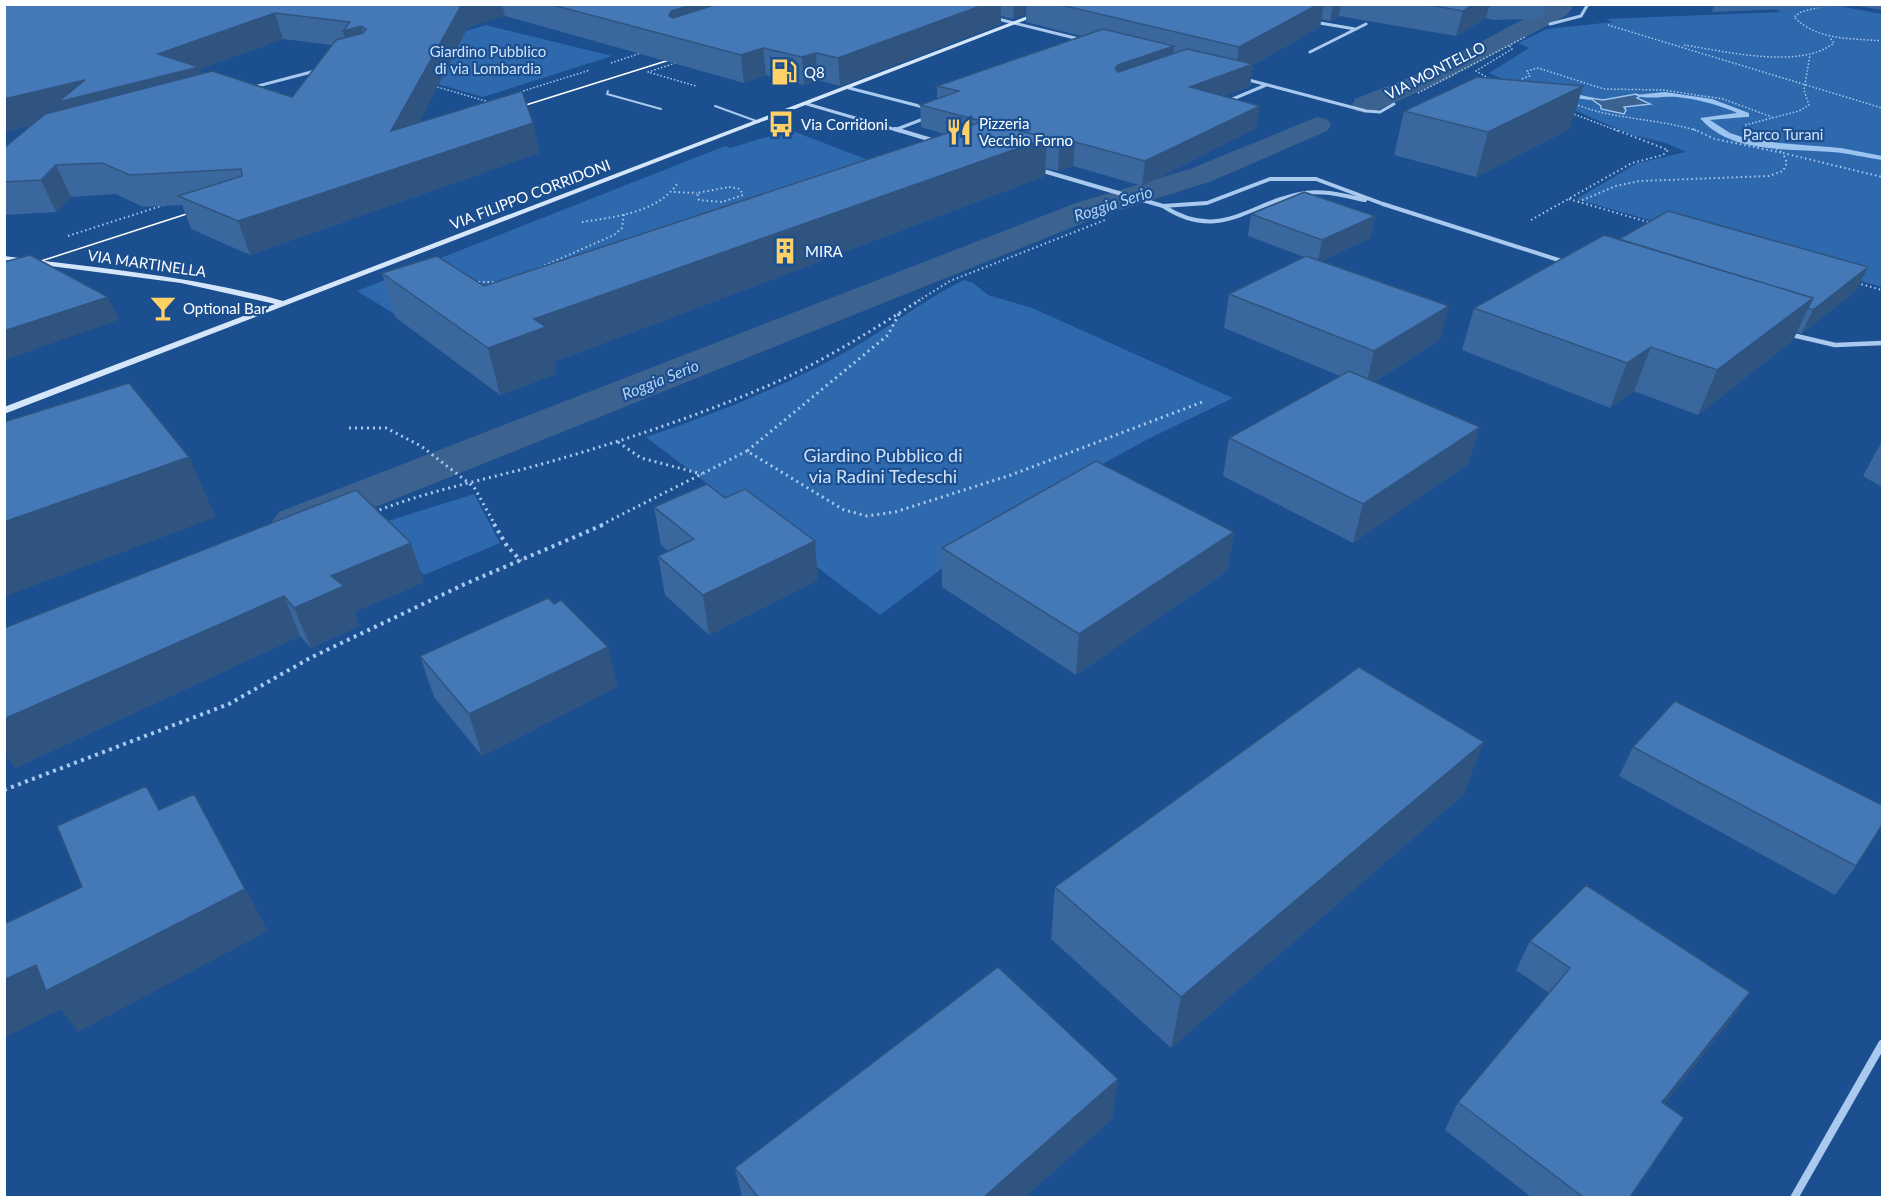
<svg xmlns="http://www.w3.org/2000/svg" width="1887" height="1202" font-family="Lato,sans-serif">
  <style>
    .green { fill: #2e69ad }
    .water { fill: #3c6290; stroke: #9cc4f0; stroke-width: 1.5 }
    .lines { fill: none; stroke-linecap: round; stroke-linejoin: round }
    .stream { fill: #9cc4f0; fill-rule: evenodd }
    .canal { fill: #3c6290; fill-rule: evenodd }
    .path-far3 { stroke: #a9c9ee; stroke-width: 1.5; stroke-dasharray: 1.5 2; stroke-linecap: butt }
    .path-far2 { stroke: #a9c9ee; stroke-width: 2; stroke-dasharray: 1.5 3; stroke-linecap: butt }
    .path-far1 { stroke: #a9c9ee; stroke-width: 3; stroke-dasharray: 2 4; stroke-linecap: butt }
    .path { stroke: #a9c9ee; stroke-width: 4; stroke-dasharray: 3 4.5; stroke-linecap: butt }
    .lane { stroke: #a9c9ee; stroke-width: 2 }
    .street-far3 { stroke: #a9c9ee; stroke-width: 3 }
    .street-far2 { stroke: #a9c9ee; stroke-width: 4 }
    .street-far1 { stroke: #a9c9ee; stroke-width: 4.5 }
    .street { stroke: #a9c9ee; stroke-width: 8 }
    .secondary { fill: #d6e6fa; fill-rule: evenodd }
    .tram { stroke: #fff; stroke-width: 1.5 }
    .wall { fill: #3a679d; fill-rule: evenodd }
    .shaded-wall { fill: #305480 }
    .building { fill: #4478b7; stroke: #305480; stroke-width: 1.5 }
    .labels { text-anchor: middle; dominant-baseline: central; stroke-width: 4.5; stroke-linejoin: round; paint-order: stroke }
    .far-park-label { font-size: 15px; fill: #cfe3fa; stroke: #1b4f8f }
    .far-street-label { font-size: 15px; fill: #fff; stroke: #1b4f8f }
    .far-poi-label { font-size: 15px; fill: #fff; stroke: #1b4f8f; text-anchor: start }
    .far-water-label { font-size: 16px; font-style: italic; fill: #b5d3f5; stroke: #1b4f8f }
    .park-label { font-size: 18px; fill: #cfe3fa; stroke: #1b4f8f }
  </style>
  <rect width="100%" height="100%" fill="#1b4f8f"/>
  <path class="green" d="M1768,4L1833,5L1882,14V287L1576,199L1638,163L1686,152L1666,143L1632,135L1489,73L1529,48L1518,43L1547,29L1613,22L1605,19L1781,12Z
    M486,25L612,56L483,97L361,62Z
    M790,130L892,169L396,315L357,291L725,146L730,148Z
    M964,280L973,283L988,295L1032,308L1233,398L1150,438L1021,509L880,615L646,437C722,411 797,382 866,340C899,320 929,297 964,280Z
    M474,494L500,543L424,575L372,526Z"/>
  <path class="water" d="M1636,94L1640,96L1637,98L1650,104L1624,107L1626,110L1624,114L1601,109V106L1590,98L1603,100Z"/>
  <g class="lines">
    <path class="stream" d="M1665,92L1712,99L1749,113V117H1746L1710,120L1730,133L1745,138L1779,143L1841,148L1882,156V160C1866,158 1849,153 1832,152C1789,148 1730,154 1700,118L1737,113L1733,111C1715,104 1697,99 1677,97C1666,96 1645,100 1635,95Z
      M1571,93L1594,98L1590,100L1568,97Z"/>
    <path class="canal" d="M1552,4H1575L1567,15L1446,80L1375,111L1365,113L1355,111L1352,105L1355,99L1428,70Z
      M1317,117L1327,119L1331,125L1327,131L1212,181L1098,217L313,532L296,537L279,532L272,522L279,512L1076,203L1190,169Z"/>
    <path class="path-far3" d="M1832,4L1801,12L1794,17C1818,41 1850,38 1882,41
      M1608,25L1882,108
      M1684,45C1724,51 1800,70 1834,43L1830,38
      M679,62L648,72L696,86
      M611,63L644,52
      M1492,80L1476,71L1512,49L1509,45
      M1524,84L1521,79L1530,76L1527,71L1538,68L1604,89L1663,90L1723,99L1772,117
      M434,86L489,102
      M520,92L590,70
      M1418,93L1525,37
      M1575,104C1614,120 1657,118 1698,131
      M1571,113L1618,131
      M1748,131L1745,125L1799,111L1809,105L1804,90L1810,55"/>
    <path class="path-far2" d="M1693,129L1715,139L1783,153
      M1746,129L1783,153
      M729,187L740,189L743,195L722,202L699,200L697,193Z
      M674,192L697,193
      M1569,199L1651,223
      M1578,202L1616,186L1640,181L1769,176L1783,171L1787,163L1783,153L1882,177
      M1531,220L1632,163L1663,155L1668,150L1614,129
      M582,222C614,217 657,213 677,184
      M68,236L164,205
      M532,271L614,235L622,228L624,214
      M474,282H500
      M1857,283L1882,290
      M918,301L950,281L1105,220"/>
    <path class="path-far1" d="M899,314L888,335L747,451L844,510L867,516L895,512L1011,475L1205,401
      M349,428H386L421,446L474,487L495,525
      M618,442L641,458L702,474
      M374,512C435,488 500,477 563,458C631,438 699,415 765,387C819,364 871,331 920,300
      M601,525L747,451"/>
    <path class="path" d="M494,524L507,546L521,561
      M4,790L229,704L310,658L467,583L605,524"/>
    <path class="lane" d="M608,91L607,94L661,109
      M715,106L759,122"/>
    <path class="street-far3" d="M994,18L1083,40
      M1314,22L1355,29
      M1550,24L1581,16L1588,4
      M1310,52L1366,24
      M1245,79L1366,111L1380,112L1394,104
      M250,88L319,70
      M849,88L927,108
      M1228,101L1266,85
      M807,104L900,131
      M897,129L926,118"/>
    <path class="street-far2" d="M895,129L935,141
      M1040,170L1163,206L1207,203L1270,179H1316L1383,204L1565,262
      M1163,206C1221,244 1251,201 1305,193C1325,190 1345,196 1365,200"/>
    <path class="street-far1" d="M1788,334L1835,345L1882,343"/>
    <path class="street" d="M1794,1198L1882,1044"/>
    <path class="secondary" d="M1059,4H1067L4,414V407L275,304L181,283L4,260V256C98,268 192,276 283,301Z"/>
    <path class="tram" d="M510,110L682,56
      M4,273L202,209"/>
  </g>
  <path class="wall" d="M4,4H1547L1543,18L1493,20L1486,18L1456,36L1339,16L1330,21L1321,19L1320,27L1253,65L1250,86L1223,96L1256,128L1142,186L1073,166L1058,171L1046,168L1045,176L554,362L556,374L500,395L395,317L382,273L484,286L944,134L921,127L920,105L937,99V86L1081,36L1026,22V14L1013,19L1001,16V24L840,86L817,80L804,85L766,75L744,83L505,16L468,27L419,122L533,123L539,153L250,255L191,229L182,205L143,207L116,194L71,197L56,212L4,215V148L32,125L4,132ZM283,39L332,45L292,97L202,74L200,69Z
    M1714,4H1882V10L1857,6L1712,12Z
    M1404,111L1570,129L1476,177L1394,155Z
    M1251,214L1375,216L1370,238L1321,261L1440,340L1373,382L1468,464L1353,543L1223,476L1229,438L1340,376L1224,328L1229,294L1304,257L1248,236Z
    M1619,239L1857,290L1801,334L1797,332L1793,340L1698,415L1634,391L1610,408L1462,350L1474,308Z
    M1882,441V487L1863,476Z
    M356,490L424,582L354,612L359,626L311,648L300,636L15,768L4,753V628Z
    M654,507L818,580L709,635L665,595L658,556L668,551L661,545Z
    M1234,532L1227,571L1076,675L942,587V548Z
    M554,604L608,647L617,687L482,756L434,697L420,656Z
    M1633,747L1856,866L1835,895L1619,776Z
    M1464,794L1171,1048L1051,939L1055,887Z
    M1530,941L1750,992L1730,1021L1664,1104L1630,1197H1531L1445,1130L1458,1102L1549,993L1516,970Z
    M1118,1079L1112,1119L1025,1197H742L735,1168Z"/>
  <path class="shaded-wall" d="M462,4H502L505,16L468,27L399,162L391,131Z
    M694,4H779L671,37L669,16L671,11Z
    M986,4H1001V24L840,86L838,58Z
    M1014,4H1027L1026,14L1013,19Z
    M1319,4H1324L1320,27L1253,65L1250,86L1187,109L1190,87L1236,70L1239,47Z
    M1333,4H1341L1339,16L1330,21Z
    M1473,4H1490L1486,18L1456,36L1463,11Z
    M275,13L283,39L200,69L209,95L65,116L4,132V99L158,54Z
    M361,26L369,52L350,57L343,31Z
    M1174,46L1172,66L1116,86L1115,68L1118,65Z
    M763,48L766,75L744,83L741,55Z
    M816,53L817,80L804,85L802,57Z
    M1583,86L1570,129L1476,177L1488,132Z
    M1260,106L1256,128L1142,186L1145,161Z
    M533,123L539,153L250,255L238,221Z
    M1047,138L1045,176L554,362L556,374L500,395L488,348L534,319Z
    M1075,142L1073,166L1058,171L1059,147Z
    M56,165L71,197L56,212L41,180Z
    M1375,216L1370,238L1318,262L1322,240Z
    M1868,267L1857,290L1801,334L1813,310Z
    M108,297L119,320L4,360V331Z
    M1813,298L1793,340L1698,415L1717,370Z
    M1449,306L1440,340L1366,386L1374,351Z
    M1651,347L1634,391L1610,408L1627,363Z
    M1480,427L1468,464L1353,543L1363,504Z
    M189,457L216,517L4,597V522Z
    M1234,532L1227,571L1076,675L1079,634Z
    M815,541L818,580L709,635L703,595Z
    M411,543L424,582L354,612L359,626L311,648L294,608L331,576Z
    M284,596L300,636L15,768L4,753V719Z
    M608,647L617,687L482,756L469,714Z
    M1484,742L1464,794L1171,1048L1181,997Z
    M194,794L268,931L78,1032L61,1009L4,1038V980Z
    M1750,992L1730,1021L1643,1131L1662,1102Z
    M1118,1079L1112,1119L1025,1197H984Z"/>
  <path class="building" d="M4,4H462L391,131L522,91L533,123L238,221L178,196L242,176L241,169L130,175L102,163L56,165L41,180L4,182V148L45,114L212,71L292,97L336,40L363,33L366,29L361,26L343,31L350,22L275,13L158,54L199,67L58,102L85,80L4,99Z
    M549,4H694L671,11L669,16L673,18L718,4H986L838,58L816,53L802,57L763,48L741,55Z
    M1057,4H1319L1239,47Z
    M1424,4H1473L1463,11Z
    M1103,29L1174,46L1118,65L1115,68L1118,72L1187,49L1253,64L1190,87L1260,106L1145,161L1075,142L1059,147L1047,144V138L920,105L959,91L937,86Z
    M1477,77L1583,86L1488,132L1404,111Z
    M984,121L1047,138L534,319L546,327L488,348L382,273L437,256L484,286Z
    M1304,192L1375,216L1322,240L1251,214Z
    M1668,211L1868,267L1813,310L1808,308L1813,298L1619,239Z
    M1604,235L1813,298L1717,370L1651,347L1627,363L1474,308Z
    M30,255L108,297L4,331V262Z
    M1306,256L1449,306L1374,351L1229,294Z
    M1349,371L1480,427L1363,504L1229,438Z
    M129,383L189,457L4,522V422Z
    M1096,461L1234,532L1079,634L942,548Z
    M707,484L725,498L745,489L815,541L703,595L658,556L694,539L654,507Z
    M356,490L411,543L331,576L344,586L294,608L284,596L4,719V628Z
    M548,598L554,604L561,600L608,647L469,714L420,656Z
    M1359,667L1484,742L1181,997L1055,887Z
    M1675,701L1882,805V825L1856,866L1633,747Z
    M146,786L159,810L194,794L245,889L46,991L36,965L4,980V924L82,887L57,826Z
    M1586,885L1750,992L1662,1102L1684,1118L1630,1197H1583L1458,1102L1570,968L1530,941Z
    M998,967L1118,1079L984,1197H758L735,1168Z"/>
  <defs>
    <g id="fuel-bare" transform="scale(2.07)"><path d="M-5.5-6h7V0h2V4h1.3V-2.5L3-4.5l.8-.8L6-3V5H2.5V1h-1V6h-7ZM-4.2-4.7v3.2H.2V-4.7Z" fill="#ffd166" stroke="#1b4f8f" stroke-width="2.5" paint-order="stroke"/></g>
    <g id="bus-bare" transform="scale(2.07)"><path d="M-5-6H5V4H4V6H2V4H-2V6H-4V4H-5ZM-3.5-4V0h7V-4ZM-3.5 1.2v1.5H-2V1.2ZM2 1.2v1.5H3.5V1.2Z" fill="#ffd166" stroke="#1b4f8f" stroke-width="2.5" paint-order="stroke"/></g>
    <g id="restaurant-bare" transform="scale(2.07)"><path d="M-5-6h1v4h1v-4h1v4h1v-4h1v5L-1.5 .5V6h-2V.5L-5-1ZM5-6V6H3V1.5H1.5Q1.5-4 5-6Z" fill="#ffd166" stroke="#1b4f8f" stroke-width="2.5" paint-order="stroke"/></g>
    <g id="building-bare" transform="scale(2.07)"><path d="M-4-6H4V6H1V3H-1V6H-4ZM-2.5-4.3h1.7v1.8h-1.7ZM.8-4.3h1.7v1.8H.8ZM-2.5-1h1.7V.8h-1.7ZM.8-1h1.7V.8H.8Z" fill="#ffd166" stroke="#1b4f8f" stroke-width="2.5" paint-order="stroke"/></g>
    <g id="bar-bare" transform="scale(2.07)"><path d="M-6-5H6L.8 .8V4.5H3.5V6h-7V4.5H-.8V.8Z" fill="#ffd166" stroke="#1b4f8f" stroke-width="2.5" paint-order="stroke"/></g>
  </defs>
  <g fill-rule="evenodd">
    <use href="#fuel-bare" x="784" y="72"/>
    <use href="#bus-bare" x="781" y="124"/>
    <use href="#restaurant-bare" x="959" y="132"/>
    <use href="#building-bare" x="785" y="251"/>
    <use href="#bar-bare" x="163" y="308"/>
  </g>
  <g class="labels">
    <g class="far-park-label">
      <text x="488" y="51">Giardino Pubblico<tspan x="488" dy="17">di via Lombardia</tspan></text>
      <text x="1783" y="134">Parco Turani</text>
    </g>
    <g class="far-street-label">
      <text transform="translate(1435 70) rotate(-27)">VIA MONTELLO</text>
      <text transform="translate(530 194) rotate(-21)">VIA FILIPPO CORRIDONI</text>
      <text transform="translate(147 263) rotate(8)">VIA MARTINELLA</text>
    </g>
    <g class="far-poi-label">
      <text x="804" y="72">Q8</text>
      <text x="979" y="123">Pizzeria<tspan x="979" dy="17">Vecchio Forno</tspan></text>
      <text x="801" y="124">Via Corridoni</text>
      <text x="805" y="251">MIRA</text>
      <text x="183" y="308">Optional Bar</text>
    </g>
    <g class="far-water-label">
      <text transform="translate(1113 203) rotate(-18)">Roggia Serio</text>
      <text transform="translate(660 379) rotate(-22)">Roggia Serio</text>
    </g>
    <g class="park-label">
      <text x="883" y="455">Giardino Pubblico di<tspan x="883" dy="21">via Radini Tedeschi</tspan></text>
    </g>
  </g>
  <rect width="1887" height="1202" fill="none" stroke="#ffffff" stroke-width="12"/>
</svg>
